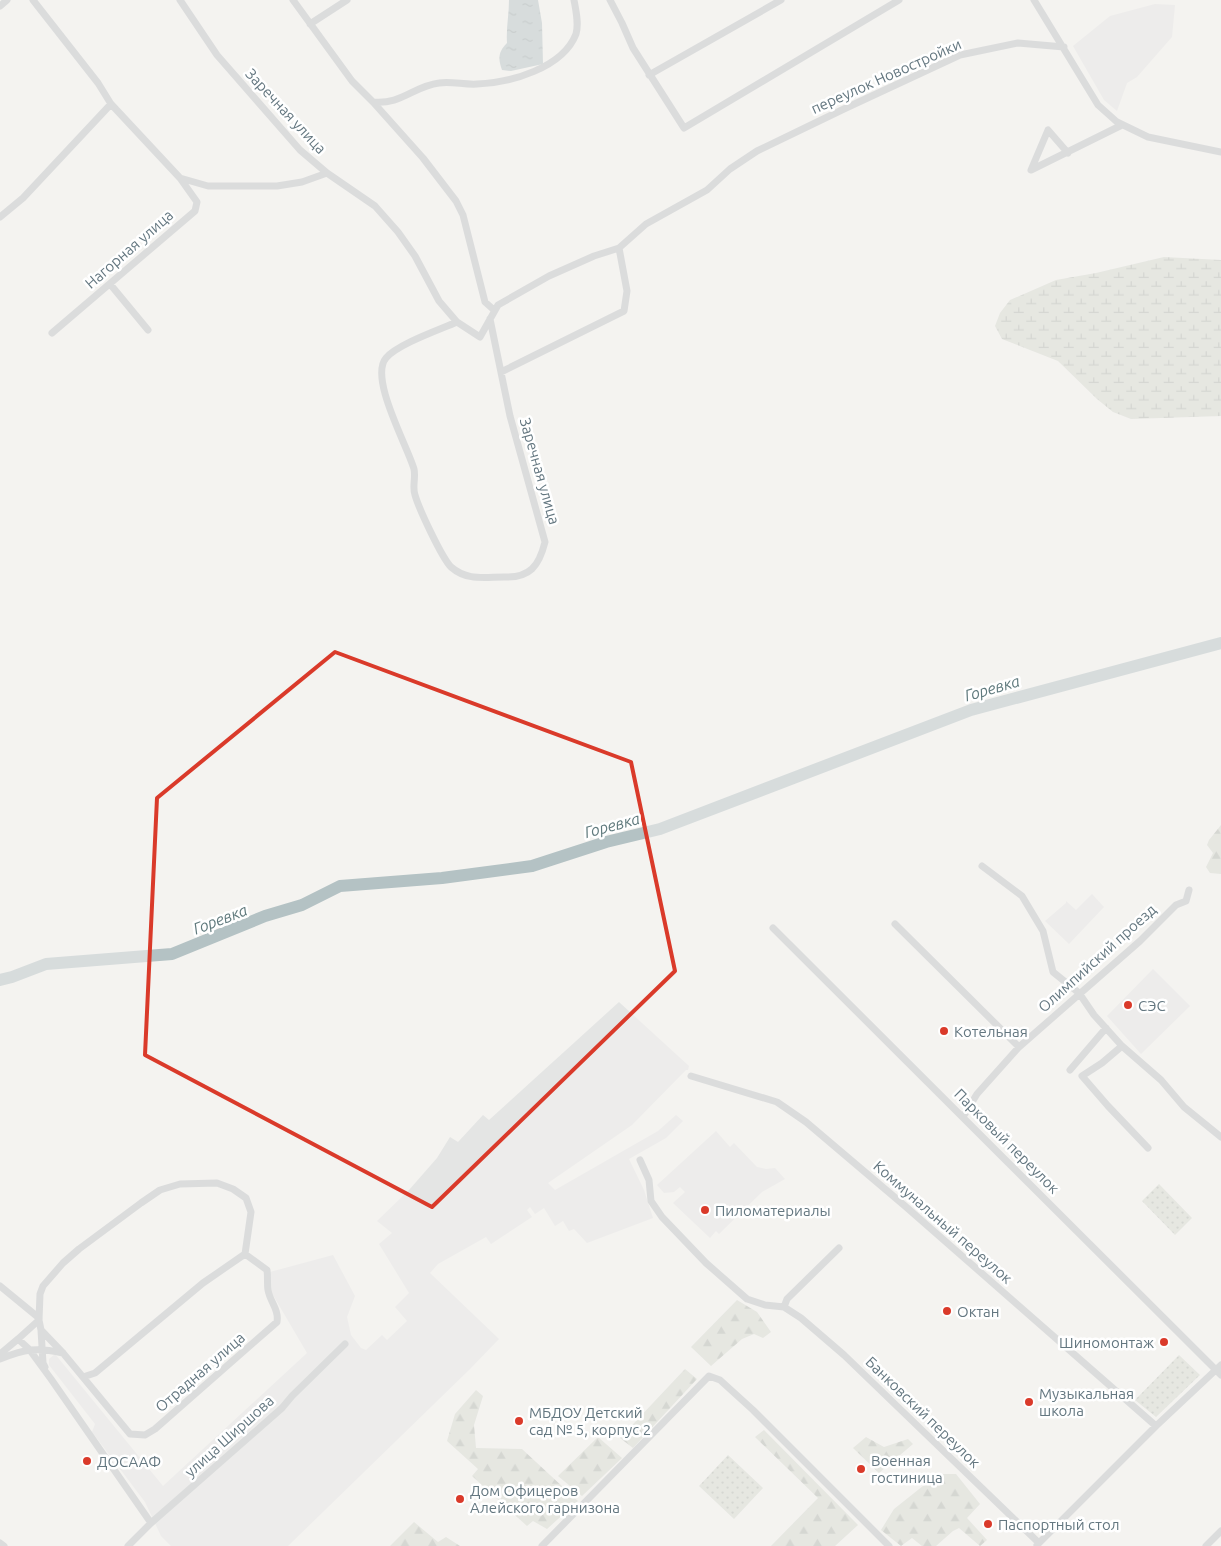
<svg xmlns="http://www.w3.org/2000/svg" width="1221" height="1546" font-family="Ubuntu,sans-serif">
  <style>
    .built { fill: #e4e5e4 }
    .forest { fill: url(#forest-firs) }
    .wetland { fill: url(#wetland-marsh) }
    .park { fill: url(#park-dots) }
    .water { fill: url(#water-ripples) }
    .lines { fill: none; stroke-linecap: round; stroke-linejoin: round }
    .river { stroke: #b4c2c4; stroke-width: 12 }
    .minor { stroke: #bdc2c4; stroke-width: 7 }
    .marked { fill: none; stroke: #da3a2a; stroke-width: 4; stroke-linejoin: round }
    .poi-dot { fill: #da3a2a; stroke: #fff; stroke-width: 2 }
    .labels { text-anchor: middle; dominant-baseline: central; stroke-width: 5; stroke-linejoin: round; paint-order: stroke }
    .street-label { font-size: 15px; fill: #647780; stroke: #fff }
    .poi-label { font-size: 15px; fill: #647780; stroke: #fff; text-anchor: start }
    .water-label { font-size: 16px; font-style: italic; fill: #607a7d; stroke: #fff }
  </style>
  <defs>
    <pattern id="forest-firs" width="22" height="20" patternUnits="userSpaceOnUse" patternTransform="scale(1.25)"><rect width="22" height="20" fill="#d4d9cf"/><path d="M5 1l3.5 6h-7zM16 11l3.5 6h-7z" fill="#b0b5ad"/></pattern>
    <pattern id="wetland-marsh" width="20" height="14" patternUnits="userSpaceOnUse" patternTransform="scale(1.25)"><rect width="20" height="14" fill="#d4d9cf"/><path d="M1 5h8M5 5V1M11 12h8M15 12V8" fill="none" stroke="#b0b5ad"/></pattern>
    <pattern id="park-dots" width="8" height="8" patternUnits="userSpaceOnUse" patternTransform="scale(1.25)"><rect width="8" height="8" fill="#d4d9cf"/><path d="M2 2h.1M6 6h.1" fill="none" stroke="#b0b5ad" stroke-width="1.8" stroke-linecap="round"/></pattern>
    <pattern id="water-ripples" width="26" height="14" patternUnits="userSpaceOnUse" patternTransform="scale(1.25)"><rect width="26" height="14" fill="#b4c2c4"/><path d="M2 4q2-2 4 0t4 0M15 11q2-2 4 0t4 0" fill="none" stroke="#96a2a4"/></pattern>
  </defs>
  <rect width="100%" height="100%" fill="#f4f3f0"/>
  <path class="built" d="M1155,4L1175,5L1172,37L1137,77L1127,83L1117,111L1104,100L1073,46L1110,16Z
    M1092,894L1104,907L1069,944L1045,921L1066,903V901L1076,910Z
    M1153,969L1190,1006L1141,1054L1107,1016Z
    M619,1002L689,1066L688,1070H686L632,1125L548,1183L555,1190L658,1131L676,1115L683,1121L666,1138L629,1159L644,1190L653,1218L587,1243L574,1229L569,1231L563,1221L555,1226L544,1208L535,1214L530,1207L527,1210L532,1217L491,1244L486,1237L438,1264L430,1273L499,1339L470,1369L288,1546H171L161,1536L145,1502L92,1432L95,1424L49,1365V1359L55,1354L163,1486L307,1353L270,1290V1272L333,1255L355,1296L347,1317L351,1335L361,1348L366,1350L382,1335L387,1340L407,1321L395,1307L409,1293L379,1244L392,1233L377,1221L409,1190L437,1158L450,1137L458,1142L483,1115L489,1120Z
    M716,1131L730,1147L734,1143L757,1167L766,1169L775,1168L785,1179L762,1192L719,1234L716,1231L710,1238L673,1203L685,1192L680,1187L674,1192L664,1193L657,1185Z"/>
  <path class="forest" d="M1221,825V874L1210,873L1206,867L1213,853L1207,845L1209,840Z
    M737,1300L757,1312L771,1332L763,1338L754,1334L742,1339L711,1366L691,1347Z
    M685,1369L697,1379L633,1448L620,1438Z
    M476,1390L483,1396L474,1425L476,1448L522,1449L578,1501L547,1529L533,1521L527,1526L472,1476L478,1469L447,1441L455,1414Z
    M764,1430L858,1525L835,1546H771L818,1498L755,1437Z
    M598,1437L622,1458L582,1496L558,1476Z
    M866,1437L884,1447L908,1439L913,1444L879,1473L853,1448Z
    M940,1474H956L980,1504L967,1518L987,1540L980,1546L959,1528L953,1531L936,1546H922L912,1538L901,1546L881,1530L894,1509L928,1482Z
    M414,1522L438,1542L446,1537L460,1546H390Z"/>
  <path class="wetland" d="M1164,257L1221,260V416L1131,419L1113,412L1097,399L1058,361L1002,339L995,326L1000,313L1010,300L1056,280L1096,273Z"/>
  <path class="park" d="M1159,1184L1192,1218L1175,1235L1142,1201Z
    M1179,1355L1200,1375L1156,1417L1135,1400Z
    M728,1455L763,1488L734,1519L699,1486Z"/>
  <path class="water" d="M509,0H538L542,23L543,64L511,71L502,70C498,59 498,52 507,43C506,28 509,15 509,0Z"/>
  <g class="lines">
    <path class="river" d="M0,980L12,977L46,964L172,954L265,916L302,905L340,886L442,878L532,866L606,842L660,829L971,710L1221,643"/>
    <path class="minor" d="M33,0L98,83L111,104L180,178L208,186H277L302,182L327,173
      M180,0L217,55L300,150L327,173L375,206L398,232L415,256L439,301L457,322
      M293,0L352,81L373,102C401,105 414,86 439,83C451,81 465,85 477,84C510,83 563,68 576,34C579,24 576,11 574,0
      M610,0L622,23L633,48L684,128L899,0
      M1034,0L1098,105L1117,122L1148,137L1221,152
      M0,6L7,0
      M310,24L347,0
      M649,75L781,0
      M373,102L423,158L456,201L463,215L485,302L494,310
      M1068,153L1048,130L1031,170L1122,125
      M0,217L23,198L111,104
      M619,248L646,224L707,190L730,169L757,151L846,108L960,55L1018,43L1064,47
      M110,284L148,330
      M490,319L510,416L545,542C539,566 530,578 504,577C484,577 467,581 451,567C442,558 419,509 415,495C412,487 416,478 414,469C407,445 369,378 386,358C398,344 439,330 457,322L480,337L498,305L549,276L594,256L619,248L627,291L624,311L501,372
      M52,333L195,211L197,202L180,178
      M982,866L1022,896L1043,931L1053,972L1079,993L1094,1015L1122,1046L1161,1080L1184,1107L1221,1137
      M895,924L1019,1047
      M773,928L1221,1375
      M1122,1046L1102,1063L1082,1076L1108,1106L1148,1148
      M1070,1070L1106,1028
      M691,1076L777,1102L806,1122L905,1206L1156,1426
      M963,1117L977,1094L1019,1047L1140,941L1176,905L1186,901L1189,890
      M640,1160L649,1180L651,1201L662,1217L706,1263L747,1299L765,1305L784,1307L801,1318L844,1355L1039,1543
      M0,1286L39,1318
      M784,1307L787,1299L839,1248
      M41,1330L43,1363L45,1367
      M18,1339L29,1349L51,1379L151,1523
      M0,1354L18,1339L39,1320
      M0,1359C25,1349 36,1347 63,1353
      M83,1377L95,1373L203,1283L245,1254L267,1270C268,1277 267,1284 268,1290C270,1302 279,1309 277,1322L155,1429L145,1435L130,1434L63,1353L41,1330L39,1320L40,1294L43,1286L63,1263L79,1249L141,1203L160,1190L180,1184L217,1183L233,1189L246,1198L251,1212L245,1254
      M0,1543L4,1546
      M1037,1545L1156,1426L1221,1365
      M128,1546L151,1523L282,1408L292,1396L345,1344
      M542,1546L709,1376L720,1380L753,1410L889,1546
      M1206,1546L1221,1531"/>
  </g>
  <path d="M0 0H1221V1546H0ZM335,652L631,762L675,971L432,1207L145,1055L157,798Z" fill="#f4f3f0" fill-opacity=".55" fill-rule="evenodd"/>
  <path class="marked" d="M335,652L631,762L675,971L432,1207L145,1055L157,798Z"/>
  <g class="poi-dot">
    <circle cx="1128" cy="1005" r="5"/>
    <circle cx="944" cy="1031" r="5"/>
    <circle cx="705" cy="1210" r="5"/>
    <circle cx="947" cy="1311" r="5"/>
    <circle cx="1164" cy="1342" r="5"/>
    <circle cx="1029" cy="1402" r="5"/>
    <circle cx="519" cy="1421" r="5"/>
    <circle cx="87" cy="1461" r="5"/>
    <circle cx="861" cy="1469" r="5"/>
    <circle cx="460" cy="1499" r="5"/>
    <circle cx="988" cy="1524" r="5"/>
  </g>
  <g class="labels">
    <g class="street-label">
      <text transform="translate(886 76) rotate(-24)">переулок Новостройки</text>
      <text transform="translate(286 111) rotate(47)">Заречная улица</text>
      <text transform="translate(129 249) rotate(-41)">Нагорная улица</text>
      <text transform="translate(540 471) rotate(74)">Заречная улица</text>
      <text transform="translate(1097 958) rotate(-42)">Олимпийский проезд</text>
      <text transform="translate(1007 1141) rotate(45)">Парковый переулок</text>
      <text transform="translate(943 1222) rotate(41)">Коммунальный переулок</text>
      <text transform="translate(200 1372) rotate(-41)">Отрадная улица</text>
      <text transform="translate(923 1412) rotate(44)">Банковский переулок</text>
      <text transform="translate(229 1436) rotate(-42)">улица Ширшова</text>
    </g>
    <g class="poi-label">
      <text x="1138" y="1005">СЭС</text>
      <text x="954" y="1031">Котельная</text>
      <text x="715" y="1210">Пиломатериалы</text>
      <text x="957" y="1311">Октан</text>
      <text x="1154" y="1342" text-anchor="end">Шиномонтаж</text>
      <text x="1039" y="1393">Музыкальная<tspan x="1039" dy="17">школа</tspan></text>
      <text x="529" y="1412">МБДОУ Детский<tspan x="529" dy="17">сад № 5, корпус 2</tspan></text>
      <text x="871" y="1460">Военная<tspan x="871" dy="17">гостиница</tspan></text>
      <text x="97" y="1461">ДОСААФ</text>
      <text x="470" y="1490">Дом Офицеров<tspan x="470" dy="17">Алейского гарнизона</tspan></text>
      <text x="998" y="1524">Паспортный стол</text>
    </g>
    <g class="water-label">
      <text transform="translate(992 688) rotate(-16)">Горевка</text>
      <text transform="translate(612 825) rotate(-15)">Горевка</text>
      <text transform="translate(220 919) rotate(-21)">Горевка</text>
    </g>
  </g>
</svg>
